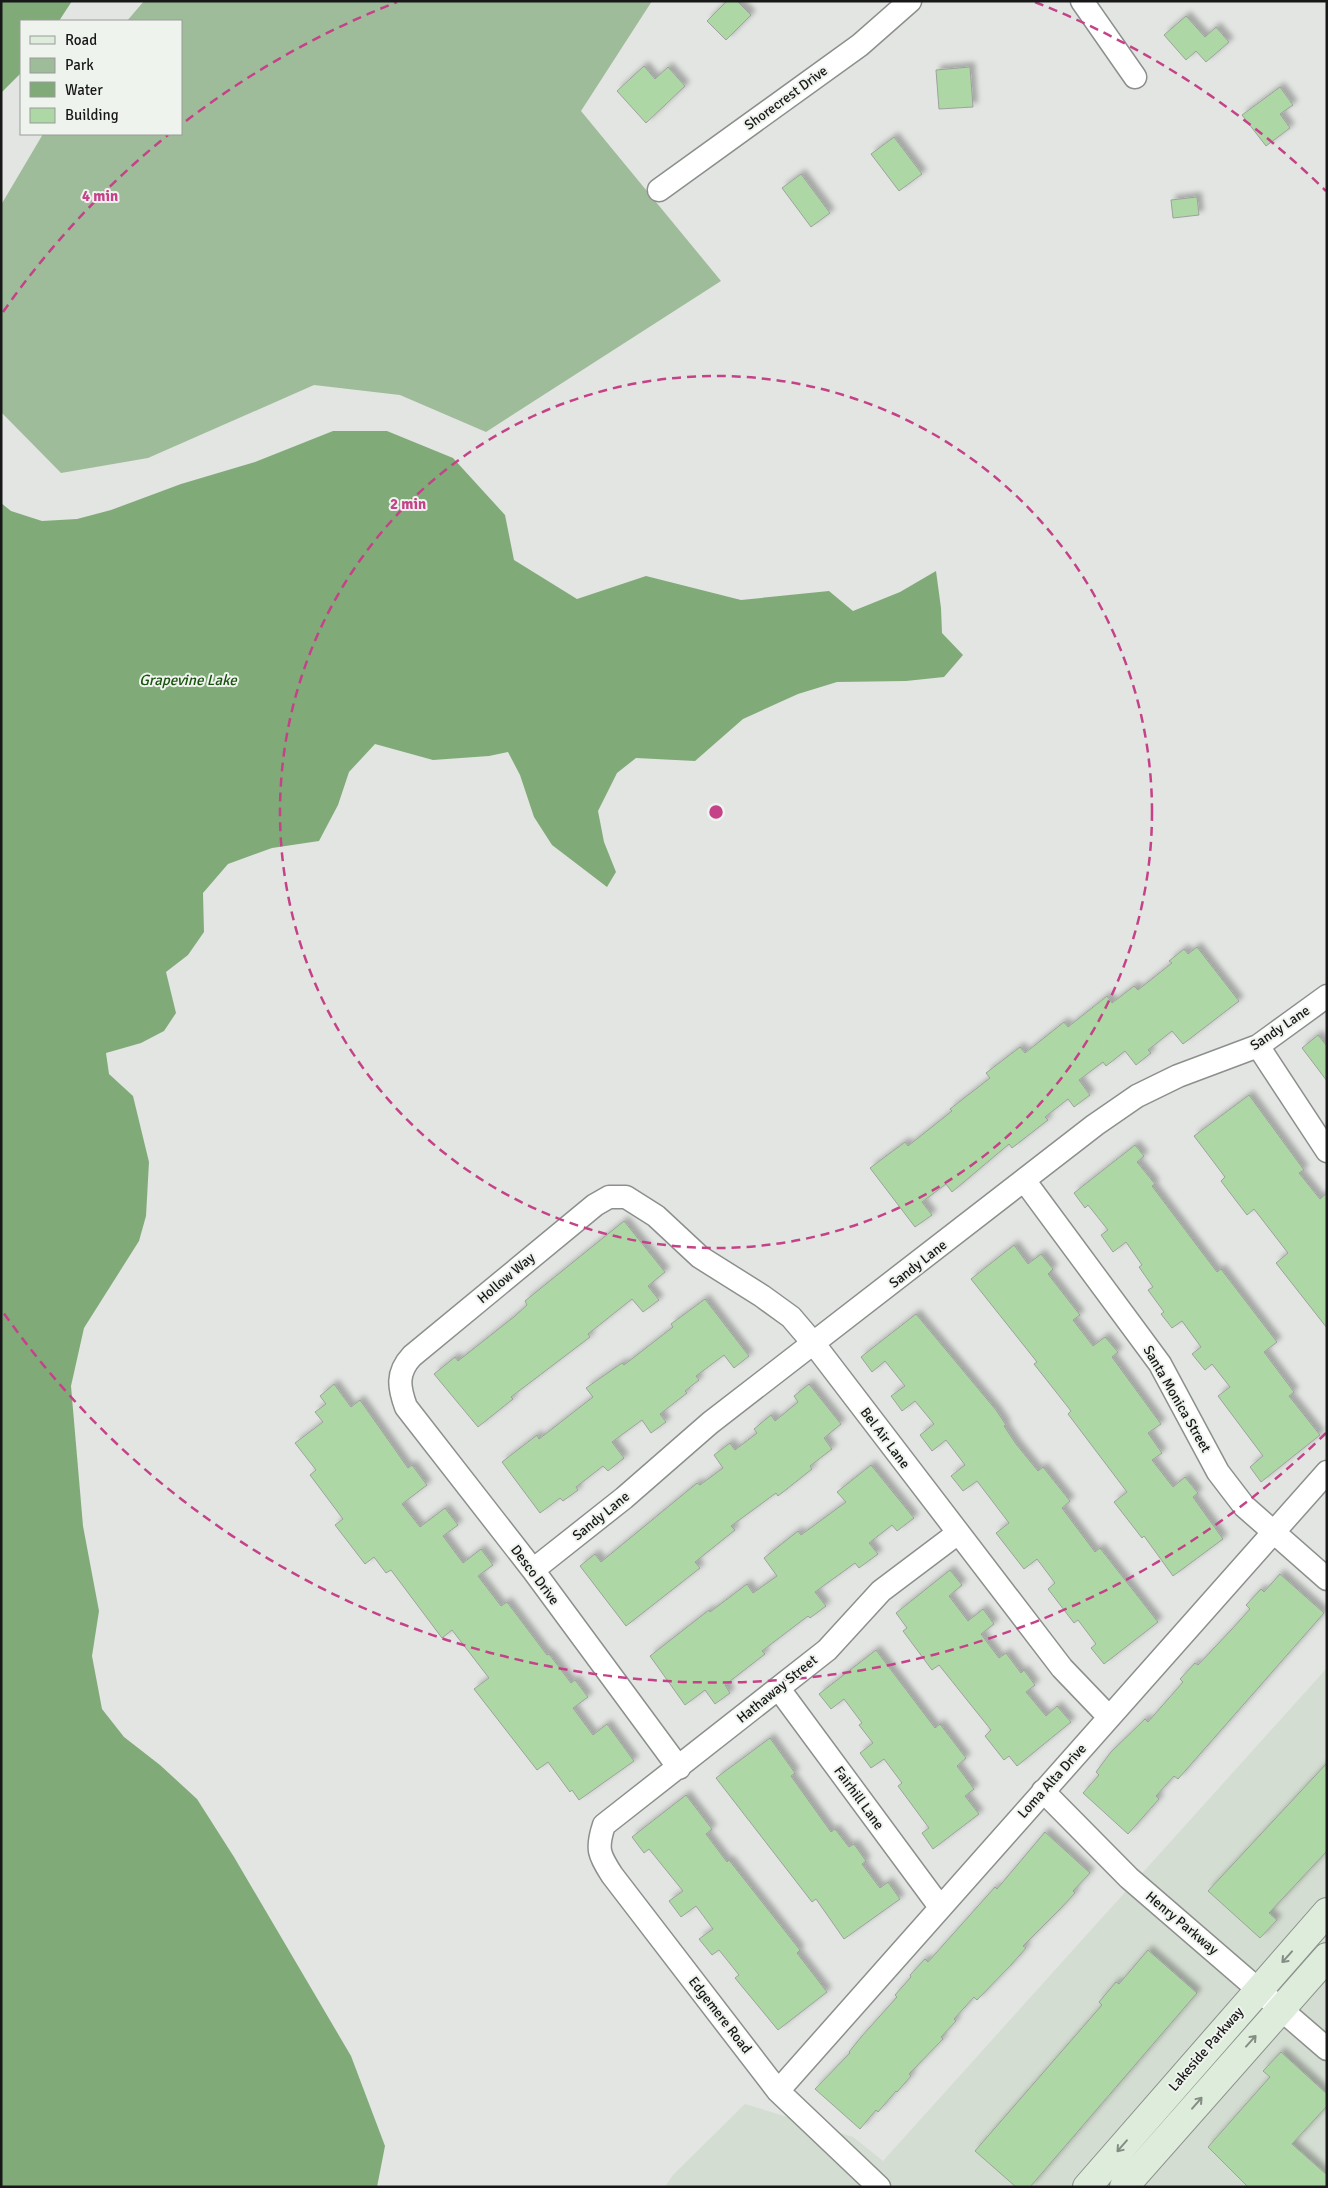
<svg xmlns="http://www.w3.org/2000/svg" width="1328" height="2188" font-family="Signika,sans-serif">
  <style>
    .built { fill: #d4ddd2 }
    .green { fill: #9fbc9a }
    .water { fill: #80ab79 }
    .building { fill: #add8a5; stroke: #9ea19d; filter: url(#shadow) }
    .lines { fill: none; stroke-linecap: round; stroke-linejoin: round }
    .street-casing { stroke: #8c908c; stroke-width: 25 }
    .secondary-casing { stroke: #8c908c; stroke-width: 30 }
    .street { stroke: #fff; stroke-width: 22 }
    .secondary { stroke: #ddecdb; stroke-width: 28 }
    .oneway { stroke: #848d83 }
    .ring { fill: none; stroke: #c54288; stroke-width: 2.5; stroke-dasharray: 9 6 }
    .labels { text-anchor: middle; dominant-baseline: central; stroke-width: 4; stroke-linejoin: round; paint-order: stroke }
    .street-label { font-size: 14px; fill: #171817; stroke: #eff3ee }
    .water-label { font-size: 15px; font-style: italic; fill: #19520f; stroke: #eff3ee }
    .centre { fill: #c54288; stroke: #eff3ee; stroke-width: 2.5 }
    .ring-label { font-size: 15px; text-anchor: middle; font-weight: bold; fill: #c54288; stroke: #eff3ee; stroke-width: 4; stroke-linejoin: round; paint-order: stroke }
  </style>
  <defs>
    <filter id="shadow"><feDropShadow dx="4.5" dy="-4.5" stdDeviation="2.5" flood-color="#0004"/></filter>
  </defs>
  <rect width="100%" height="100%" fill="#e2e5e1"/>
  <path class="built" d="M1327,1668V2187H665L673,2175L745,2104L853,2137L883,2161Z"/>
  <path class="green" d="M144,1H652L581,111L721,281L486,432L400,395L314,385L148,458L61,473L1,412V205L43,134H181V21H127Z"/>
  <path class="water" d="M1,1H72L59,21H21V73L1,93Z
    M333,431H387L453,458L505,515L514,560L577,599L646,576L741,600L829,591L853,611L900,592L936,571L941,608L942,633L963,655L944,677L906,681L837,682L798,694L743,719L695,761L636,758L617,773L598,811L604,842L616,872L607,887L552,845L534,817L520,775L508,752L489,756L433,760L375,744L349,772L338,805L319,841L272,848L228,864L203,893L204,932L188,955L166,972L176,1013L164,1031L141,1043L106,1053L109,1074L133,1096L149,1162L146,1216L139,1241L84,1328L71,1386L83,1526L99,1611L92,1656L102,1709L124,1737L160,1765L197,1799L234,1857L351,2056L385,2146L377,2187H1V503L11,511L42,521L77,519L111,510L181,484L255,462Z"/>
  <path class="building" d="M727,1H737L751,15L726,40L707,21Z
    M1186,16L1205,37L1216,27L1229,42L1206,62L1196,51L1186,60L1164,35Z
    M644,66L655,79L668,67L685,86L646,123L617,91Z
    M970,67L973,107L939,109L936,70Z
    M1280,87L1293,105L1280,114L1290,128L1266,146L1242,115Z
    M894,137L922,174L899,191L871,154Z
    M801,174L830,213L811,227L782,188Z
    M1197,197L1199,215L1173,218L1171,200Z
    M1197,947L1239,1001L1183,1044L1172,1031L1148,1050L1151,1053L1136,1065L1125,1051L1106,1066L1103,1062L1079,1080L1090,1095L1074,1107L1068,1099L1045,1117L1048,1120L1012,1148L1009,1144L952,1192L946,1184L922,1202L932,1215L915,1227L870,1168L905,1142L908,1146L952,1111L950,1109L990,1078L986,1073L1020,1047L1025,1053L1064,1022L1068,1027L1107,996L1112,1003L1134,986L1138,990L1172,963L1169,961L1184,949L1188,954Z
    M1318,1035L1327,1046V1081L1302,1048Z
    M1249,1095L1304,1170L1299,1173L1320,1199L1327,1193V1328L1276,1263L1288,1253L1254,1209L1247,1215L1221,1181L1225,1177L1194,1136Z
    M1135,1145L1144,1156L1137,1162L1155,1184L1152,1186L1217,1272L1221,1269L1277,1342L1264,1352L1294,1392L1289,1396L1320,1435L1261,1482L1250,1467L1263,1456L1218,1396L1230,1387L1212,1364L1205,1370L1192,1354L1201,1347L1182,1321L1172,1328L1161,1314L1164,1312L1148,1290L1153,1287L1139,1267L1142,1265L1126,1242L1113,1252L1101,1235L1108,1230L1088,1205L1085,1208L1074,1193Z
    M624,1221L665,1272L648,1286L659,1300L643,1312L632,1299L588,1334L590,1337L511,1397L513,1399L478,1427L434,1374L455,1357L458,1361L515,1316L527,1305L525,1301Z
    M1014,1245L1028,1264L1041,1254L1053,1269L1048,1274L1080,1315L1073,1320L1093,1346L1105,1337L1118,1352L1112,1357L1161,1424L1148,1433L1162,1453L1152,1460L1173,1487L1185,1477L1198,1493L1193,1497L1223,1539L1173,1576L1144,1536L1142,1538L1114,1502L1127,1492L1068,1414L1071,1411L1034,1364L1037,1362L971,1279Z
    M705,1299L749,1356L734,1368L724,1355L696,1376L699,1380L685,1391L687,1393L660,1414L666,1422L651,1433L642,1420L612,1442L624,1458L608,1471L603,1466L576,1487L578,1490L563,1501L560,1498L540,1513L502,1462L537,1435L539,1439L593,1397L586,1388L622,1363L624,1365L673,1327L671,1324Z
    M916,1314L996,1410L1006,1425L1004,1426L1016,1444L1038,1471L1043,1467L1070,1501L1062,1508L1095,1552L1100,1548L1158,1622L1104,1664L1091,1648L1096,1644L1078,1620L1074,1623L1048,1589L1055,1583L1037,1559L1024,1569L996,1533L1009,1523L977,1481L963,1491L951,1476L965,1465L946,1440L932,1451L920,1435L934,1424L915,1401L902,1411L891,1396L905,1386L885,1361L872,1372L861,1357Z
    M334,1384L351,1407L360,1400L408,1468L412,1465L427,1485L402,1504L420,1527L445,1508L458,1525L443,1536L463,1563L481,1549L493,1565L478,1576L501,1606L507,1602L547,1655L549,1654L571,1683L575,1680L588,1697L573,1708L593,1735L607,1724L634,1761L579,1800L572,1790L570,1792L548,1762L537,1770L474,1689L489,1678L452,1630L442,1638L391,1570L386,1573L374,1557L365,1564L335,1525L343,1519L310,1475L316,1470L295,1443L323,1422L315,1412L326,1404L320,1396Z
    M809,1384L841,1424L824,1438L832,1449L810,1466L812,1469L778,1496L776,1493L731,1526L735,1530L695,1562L700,1568L626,1626L580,1566L595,1554L601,1562L697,1483L700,1485L723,1468L714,1455L730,1443L735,1450L757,1433L754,1429L771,1415L775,1421L798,1402L794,1396Z
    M871,1465L914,1518L897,1531L892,1525L869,1543L878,1554L859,1568L855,1563L815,1592L826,1606L810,1618L808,1616L762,1651L765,1654L725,1685L730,1693L715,1704L705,1690L685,1705L650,1656L709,1610L710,1612L747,1584L753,1593L777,1576L764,1558L798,1531L801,1535L846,1502L837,1492Z
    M950,1570L962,1585L949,1596L968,1621L983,1609L994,1624L981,1634L999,1658L1006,1653L1021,1673L1024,1670L1035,1685L1026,1692L1046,1716L1057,1706L1071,1722L1017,1766L1009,1756L1004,1760L985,1736L991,1730L939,1665L932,1670L903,1631L907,1628L896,1613Z
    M1280,1574L1324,1613L1178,1779L1174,1776L1156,1796L1159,1799L1128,1834L1083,1793L1099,1775L1096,1772L1111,1752L1145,1719L1148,1722L1183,1682L1180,1679L1195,1663L1198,1665L1232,1629L1250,1609L1246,1605L1261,1589L1264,1592Z
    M876,1650L935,1728L940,1724L966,1758L957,1766L974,1789L965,1796L979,1814L933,1849L922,1833L929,1828L898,1786L902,1783L884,1759L871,1768L860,1753L873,1743L859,1725L862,1723L844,1699L831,1709L819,1694Z
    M770,1738L795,1773L791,1776L831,1832L835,1829L849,1847L854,1844L866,1861L862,1864L880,1888L888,1882L900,1899L844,1939L816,1899L812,1902L716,1778Z
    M1327,1763V1851L1269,1913L1277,1920L1260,1938L1208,1891Z
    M686,1795L712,1829L706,1834L727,1862L729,1860L800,1950L797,1953L827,1992L778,2030L735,1978L739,1975L719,1950L712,1955L699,1939L713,1929L696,1906L681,1917L669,1901L683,1891L649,1849L644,1853L632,1837Z
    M1045,1832L1090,1873L1073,1891L1075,1893L1061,1908L1023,1946L1026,1948L1011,1965L977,2000L974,1997L954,2019L956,2021L941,2037L943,2039L909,2074L911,2076L897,2092L896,2091L878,2112L876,2110L860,2129L815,2089L850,2053L849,2052L862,2036L897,1997L895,1995L911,1977L910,1975L925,1959L928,1962L995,1887L997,1889Z
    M1148,1950L1197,1993L1030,2187H1016L975,2151L1102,2005L1099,2002L1116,1982L1119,1984Z
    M1281,2052L1327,2094V2106L1292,2144L1327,2175V2187H1248L1208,2147L1270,2077L1263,2071Z"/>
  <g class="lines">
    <g class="street-casing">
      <path id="street" d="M1082,1L1135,77
        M659,190L860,45L910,1
        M1258,1046L1327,1151
        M1024,1180L1160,1364L1218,1472L1244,1506L1327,1579
        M533,1570L624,1498L710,1423L1095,1125L1137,1096L1178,1076L1258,1046L1327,996
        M779,1689L940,1907
        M679,1768L533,1570L406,1407C399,1388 396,1373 412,1356L595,1205L609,1197H626L656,1216L700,1257L762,1296L791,1317L814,1344L1062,1668L1109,1717
        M1043,1791L1129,1878L1327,2049
        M778,2091L1327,1472
        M879,2187L778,2091L612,1875C599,1855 596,1849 604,1825L827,1650L881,1591L958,1533"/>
    </g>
    <g class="secondary-casing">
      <path id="secondary" d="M1087,2187L1327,1912
        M1124,2187L1327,1957"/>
    </g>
    <use href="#street" class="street"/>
    <use href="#secondary" class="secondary"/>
  </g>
  <defs><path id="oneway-shaft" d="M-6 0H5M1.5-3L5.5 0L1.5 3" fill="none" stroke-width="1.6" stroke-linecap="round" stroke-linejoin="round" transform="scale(1.25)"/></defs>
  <g class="oneway">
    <use href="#oneway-shaft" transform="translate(1287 1957) rotate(132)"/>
    <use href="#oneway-shaft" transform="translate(1251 2041) rotate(-48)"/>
    <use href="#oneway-shaft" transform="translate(1197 2103) rotate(-49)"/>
    <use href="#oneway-shaft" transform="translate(1122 2146) rotate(131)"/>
  </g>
  <g class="ring">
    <circle cx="716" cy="812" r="436"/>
    <path d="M1326 1433A871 871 0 0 1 3 1312M3 312A871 871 0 0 1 168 135M186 121A871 871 0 0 1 397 2M1035 2A871 871 0 0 1 1326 191"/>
  </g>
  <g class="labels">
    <g class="street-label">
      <text transform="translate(786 98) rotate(-36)">Shorecrest Drive</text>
      <text transform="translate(1280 1028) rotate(-34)">Sandy Lane</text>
      <text transform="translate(918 1264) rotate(-38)">Sandy Lane</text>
      <text transform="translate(506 1278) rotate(-40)">Hollow Way</text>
      <text transform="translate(1177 1399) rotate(60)">Santa Monica Street</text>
      <text transform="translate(885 1438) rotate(53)">Bel Air Lane</text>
      <text transform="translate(601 1516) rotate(-39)">Sandy Lane</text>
      <text transform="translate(535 1575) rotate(53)">Desco Drive</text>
      <text transform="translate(777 1689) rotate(-39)">Hathaway Street</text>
      <text transform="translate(1052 1781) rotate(-48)">Loma Alta Drive</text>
      <text transform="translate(859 1798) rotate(54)">Fairhill Lane</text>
      <text transform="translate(1182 1923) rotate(40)">Henry Parkway</text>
      <text transform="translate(720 2015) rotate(52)">Edgemere Road</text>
      <text transform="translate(1206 2049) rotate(-49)">Lakeside Parkway</text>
    </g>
    <g class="water-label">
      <text x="188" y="680">Grapevine Lake</text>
    </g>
  </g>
  <circle cx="716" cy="812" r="8" class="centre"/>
  <g class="ring-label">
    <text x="100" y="201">4 min</text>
    <text x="408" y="509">2 min</text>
  </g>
  <rect width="1328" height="2188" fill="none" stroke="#171817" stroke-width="5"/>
  <rect x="20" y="20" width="162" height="115" fill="#eff3ee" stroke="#999b98"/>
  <rect x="30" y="36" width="25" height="8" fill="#ddecdb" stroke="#999b98"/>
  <text x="65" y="45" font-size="15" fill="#171817">Road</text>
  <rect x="30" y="58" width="25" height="15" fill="#9fbc9a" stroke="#999b98"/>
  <text x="65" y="70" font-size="15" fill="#171817">Park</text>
  <rect x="30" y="82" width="25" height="15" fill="#80ab79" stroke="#999b98"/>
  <text x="65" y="95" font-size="15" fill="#171817">Water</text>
  <rect x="30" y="108" width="25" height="15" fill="#add8a5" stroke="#999b98"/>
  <text x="65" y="120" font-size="15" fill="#171817">Building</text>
</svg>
